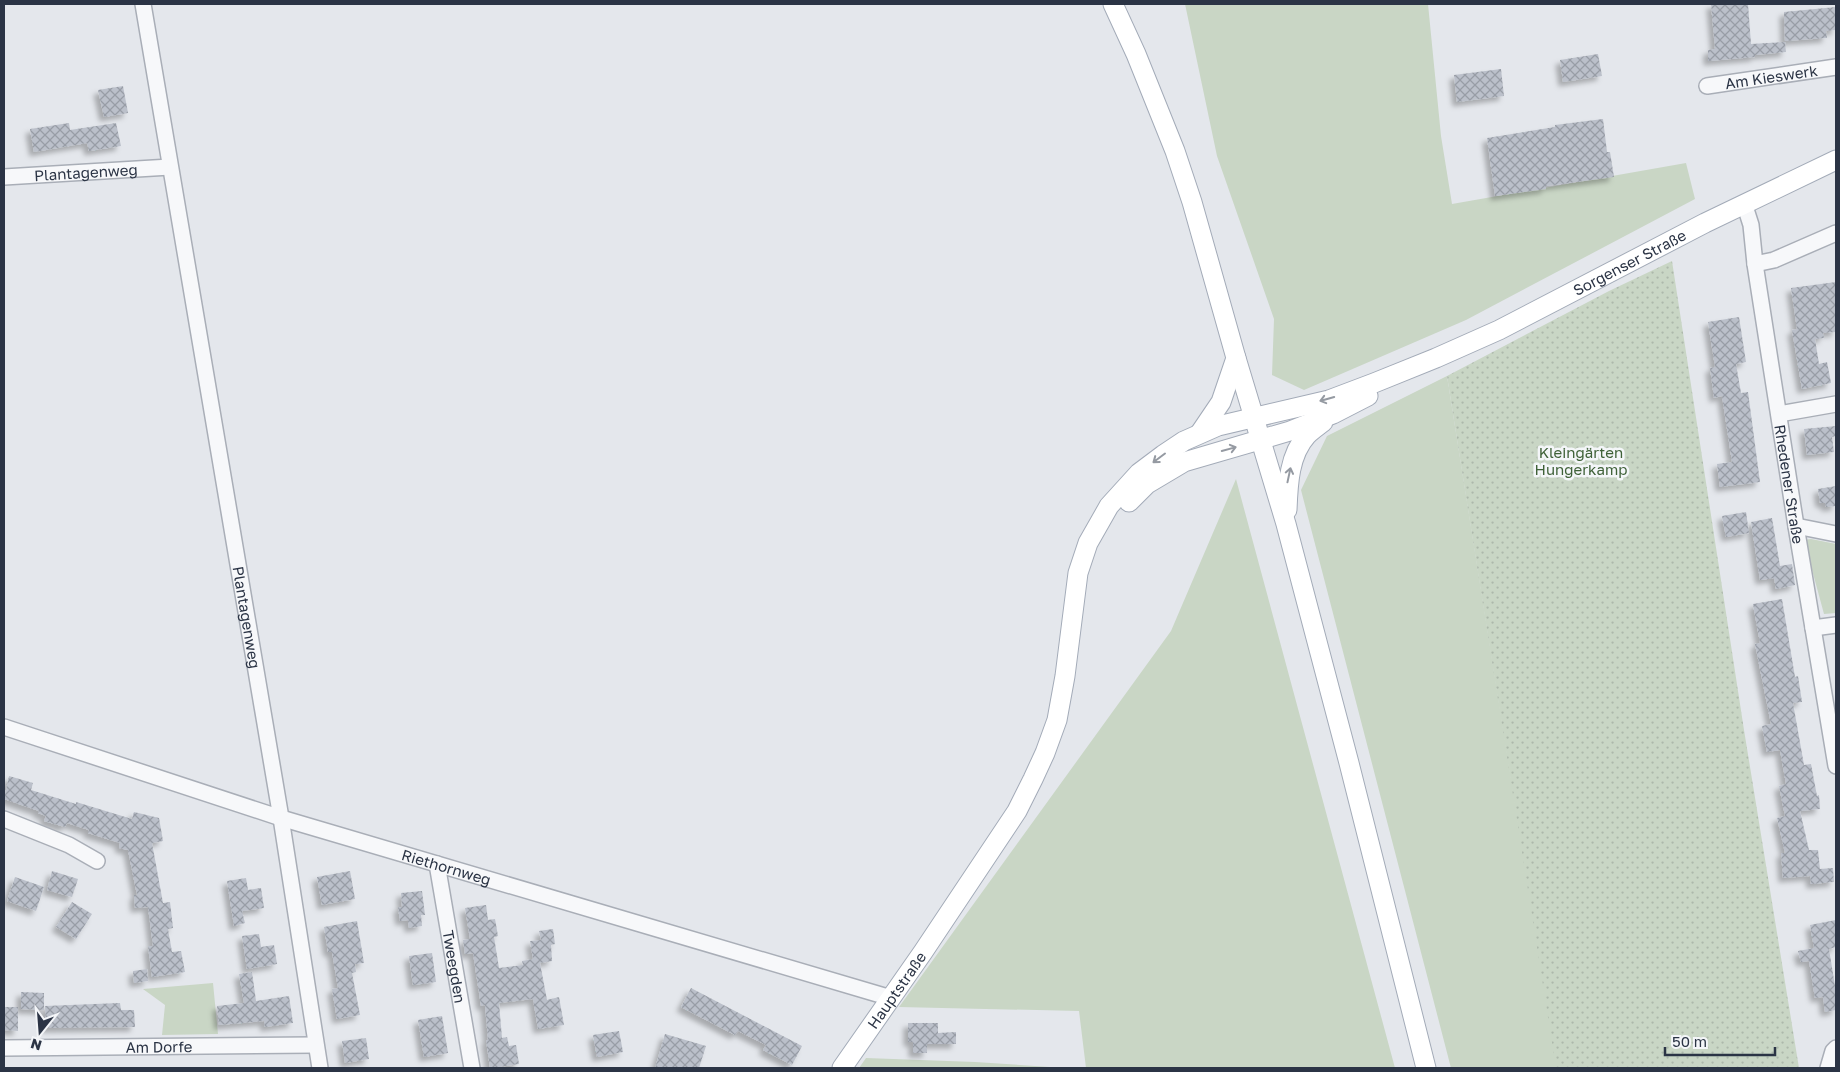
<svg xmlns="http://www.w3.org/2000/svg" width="1840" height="1072" font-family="'Golos Text',sans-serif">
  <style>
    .green { fill: #c9d6c5 }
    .garden { fill: url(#garden-dots) }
    .building { fill: url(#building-cross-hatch); filter: url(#shadow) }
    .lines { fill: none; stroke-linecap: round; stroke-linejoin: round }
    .minor-casing { stroke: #a9aeb7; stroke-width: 18 }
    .major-casing { stroke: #a3abb8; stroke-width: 21 }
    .minor { stroke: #f7f8fa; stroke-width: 15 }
    .major { stroke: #fff; stroke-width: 19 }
    .oneway { stroke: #959aa2 }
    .labels { text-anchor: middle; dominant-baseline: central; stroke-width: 5; stroke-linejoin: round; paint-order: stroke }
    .street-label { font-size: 15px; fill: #2b3445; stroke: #f4f6f9 }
    .park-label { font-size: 15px; fill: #3f6138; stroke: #f4f6f9 }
  </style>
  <defs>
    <pattern id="garden-dots" width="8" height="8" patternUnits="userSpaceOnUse" patternTransform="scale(1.25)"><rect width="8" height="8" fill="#c9d6c5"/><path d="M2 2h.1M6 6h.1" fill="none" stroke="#adb8ab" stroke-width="1.8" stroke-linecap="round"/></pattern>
    <pattern id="building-cross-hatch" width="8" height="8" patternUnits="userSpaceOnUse" patternTransform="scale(1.25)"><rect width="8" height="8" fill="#bbc0ca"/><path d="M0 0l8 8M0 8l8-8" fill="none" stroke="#989da6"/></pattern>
    <filter id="shadow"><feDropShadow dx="-4.5" dy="4.5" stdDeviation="2.5" flood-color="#0004"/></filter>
  </defs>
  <rect width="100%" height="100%" fill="#e4e7ec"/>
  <path class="green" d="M1185,4H1428L1441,136L1452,204L1686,163L1695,199L1466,320L1304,390L1272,375L1274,319L1217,156Z
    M1447,376L1557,1068H1451L1301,490L1327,436Z
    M1236,479L1395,1068H1086L1079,1011L899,1007L1171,631Z
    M1811,539L1836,544V613L1824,614L1804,540Z
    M213,983L218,1034L162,1035L165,1005L143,989Z
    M866,1058L975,1062L1065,1068H859Z"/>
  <path class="garden" d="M1672,261L1744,730L1799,1068H1556L1447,376L1609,291Z"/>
  <path class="building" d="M1711,4H1748L1751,44L1785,42L1786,52L1755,55V57L1708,61V50L1715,49Z
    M1836,7V30L1826,31L1827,38L1785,41L1784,12Z
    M1598,54L1602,76L1563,82L1560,60Z
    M1501,69L1504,96L1457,102L1454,75Z
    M123,86L128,113L104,117L98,90Z
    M1603,119L1607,152H1610L1614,177L1546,186V189L1495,196L1487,138L1555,127V125Z
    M69,123L70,130L116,123L121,146L89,151L87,143L34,152L30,129Z
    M1836,282V332L1823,333L1824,338L1815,339L1819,364L1827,362L1831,383L1802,389L1792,330L1797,329L1791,288Z
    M1739,317L1746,362L1736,364L1741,393L1748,392L1760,482L1720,487L1717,464L1732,462L1722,396L1714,398L1710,368L1715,367L1708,322Z
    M1836,426V436L1832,437L1834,452L1807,455L1804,429Z
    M1836,486V506L1826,507L1825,503H1820L1818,489Z
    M1746,512L1749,533L1726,537L1722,516Z
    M1772,518L1780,566L1792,564L1795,585L1776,589L1774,578L1760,580L1751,522Z
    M1782,599L1795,677L1798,676L1802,702L1793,703L1804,765L1811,764L1817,796L1819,795L1820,809L1800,811L1809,850H1818L1820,869L1833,868L1834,882L1811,884L1810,876L1783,878L1781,853H1785L1777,818L1785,816L1779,786L1786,784L1780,750L1767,752L1762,726L1771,724L1755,644L1760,643L1753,604Z
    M9,776L33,783L31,790L76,804V802L132,819L134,812L159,818L163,841L152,843L163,903L170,902L173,928L168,929L172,952L181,951L185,972L152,977L148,946H153L148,907L135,908L134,895H137L128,850L119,848L120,843L88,833L89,830L67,823L65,827L44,821L46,816L38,813L39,811L4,799Z
    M52,871L78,879L72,897L47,890Z
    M350,871L355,899L322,905L317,877Z
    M15,877L44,887L36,911L7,901Z
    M246,878L248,890L261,888L264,908L242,911L245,923L234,926L227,881Z
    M422,891L425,915H421L422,926L409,928L408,920L400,921L398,907H402L401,893Z
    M72,902L92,914L76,939L56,927Z
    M486,905L488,920L495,919L498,936L494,937L499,968L523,965L522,961L533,959L530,941L541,940L539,931L553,929L555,944L551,945L552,961L540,963L547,1000L559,997L564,1025L538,1029L533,999L499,1003L502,1038L507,1037L509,1046L516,1045L519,1064L492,1068H490L486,1040H488L485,1005L481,1006L473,953L465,954L463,940L470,939L465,908Z
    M1836,920V947L1829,949L1836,992V1010L1825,1012L1823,997L1815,998L1809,961L1801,962L1798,951L1814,948L1810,925Z
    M357,921L364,963L355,964L356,972L352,973L360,1015L337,1019L332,989L338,988L332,952H328L324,927Z
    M259,934L261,947L274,945L277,964L247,969L242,936Z
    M432,953L436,982L413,985L409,956Z
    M147,969L148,981L134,983L133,971Z
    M252,972L256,1001L289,996L293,1023L265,1027L264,1021L219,1025L217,1006L244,1003L239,974Z
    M691,988L802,1046L792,1065L763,1050L766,1045L738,1031L735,1035L681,1007Z
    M21,992L44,993V1010L21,1009Z
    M120,1003L121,1010H134L135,1027L46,1028L45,1006Z
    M4,1007H18V1031L4,1030Z
    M442,1016L448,1053L424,1057L418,1020Z
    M908,1023H938V1033L956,1032V1044H927V1053H913V1042H908Z
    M619,1031L623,1052L597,1057L593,1035Z
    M665,1034L706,1046L699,1068H655Z
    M366,1038L369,1059L345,1063L342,1041Z"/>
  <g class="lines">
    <g class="minor-casing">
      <g id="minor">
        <path id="s1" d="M143,4L281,818L320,1068"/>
        <path id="s2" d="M1707,86L1836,67"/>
        <path id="s3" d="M4,177L170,167"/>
        <path id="s4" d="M1744,203L1751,225L1755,264L1796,526L1836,766"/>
        <path d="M1755,264L1774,260L1836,233"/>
        <path d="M1779,414L1836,404"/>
        <path d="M1796,526L1836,534"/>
        <path d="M1813,628L1836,625"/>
        <path id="s5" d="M4,727L281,818L891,998"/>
        <path d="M4,819L69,845L97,861"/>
        <path id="s6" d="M437,864L472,1068"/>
        <path id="s7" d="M4,1048L315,1045"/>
        <path d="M1828,1068L1833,1051L1836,1048"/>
      </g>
    </g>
    <g class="major-casing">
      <g id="major">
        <path d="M1113,4L1136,54L1175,151L1192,202L1236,358L1286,524L1349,763L1426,1068"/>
        <path d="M1200,433L1221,402L1236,358"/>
        <path d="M1129,502L1147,484L1184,462L1290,431L1333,414L1368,396"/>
        <path d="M1287,510C1288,484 1289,455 1307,435C1312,430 1318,426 1323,422"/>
        <path id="s8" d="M842,1068L923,952L1017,811L1033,779L1045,753L1057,720L1065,676L1078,573L1088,543L1109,506L1139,473L1163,455L1184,441L1218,426L1329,400L1374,383L1436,358L1499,330L1705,223L1836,160"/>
      </g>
    </g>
    <use href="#minor" class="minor"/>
    <use href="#major" class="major"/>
  </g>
  <defs><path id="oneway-shaft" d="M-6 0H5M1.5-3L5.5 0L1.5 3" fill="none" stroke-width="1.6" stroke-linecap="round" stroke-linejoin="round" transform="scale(1.25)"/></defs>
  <g class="oneway">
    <use href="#oneway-shaft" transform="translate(1327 399) rotate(164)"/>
    <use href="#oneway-shaft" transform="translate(1229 449) rotate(-15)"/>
    <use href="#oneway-shaft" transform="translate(1159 458) rotate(143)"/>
    <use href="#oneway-shaft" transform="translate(1289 475) rotate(-78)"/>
  </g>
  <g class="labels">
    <g class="street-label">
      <text stroke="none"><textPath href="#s2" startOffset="65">Am Kieswerk</textPath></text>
      <text stroke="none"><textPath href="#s3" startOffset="82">Plantagenweg</textPath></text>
      <text stroke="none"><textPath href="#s8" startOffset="1215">Sorgenser Straße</textPath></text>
      <text stroke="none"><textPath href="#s4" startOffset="285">Rhedener Straße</textPath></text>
      <text stroke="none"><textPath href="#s1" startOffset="622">Plantagenweg</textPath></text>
      <text stroke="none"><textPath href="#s5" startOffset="464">Riethornweg</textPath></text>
      <text stroke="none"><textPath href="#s6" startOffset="104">Tweegden</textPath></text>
      <text stroke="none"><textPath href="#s8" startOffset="95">Hauptstraße</textPath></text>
      <text stroke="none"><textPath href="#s7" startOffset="155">Am Dorfe</textPath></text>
    </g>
    <g class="park-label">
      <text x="1581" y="452">Kleingärten<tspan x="1581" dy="17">Hungerkamp</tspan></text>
    </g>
  </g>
  <rect width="1840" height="1072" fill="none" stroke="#2b3445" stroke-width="10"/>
  <g transform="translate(40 1032) rotate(197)" stroke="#f4f6f9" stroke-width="4" paint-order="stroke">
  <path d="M0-4L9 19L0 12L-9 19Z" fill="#2b3445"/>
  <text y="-8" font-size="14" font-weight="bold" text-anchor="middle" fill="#2b3445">N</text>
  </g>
  <path d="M1665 1047v8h110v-8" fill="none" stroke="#2b3445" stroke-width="2.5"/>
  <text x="1672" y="1047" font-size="15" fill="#2b3445" stroke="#f4f6f9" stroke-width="4" paint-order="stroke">50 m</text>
</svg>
